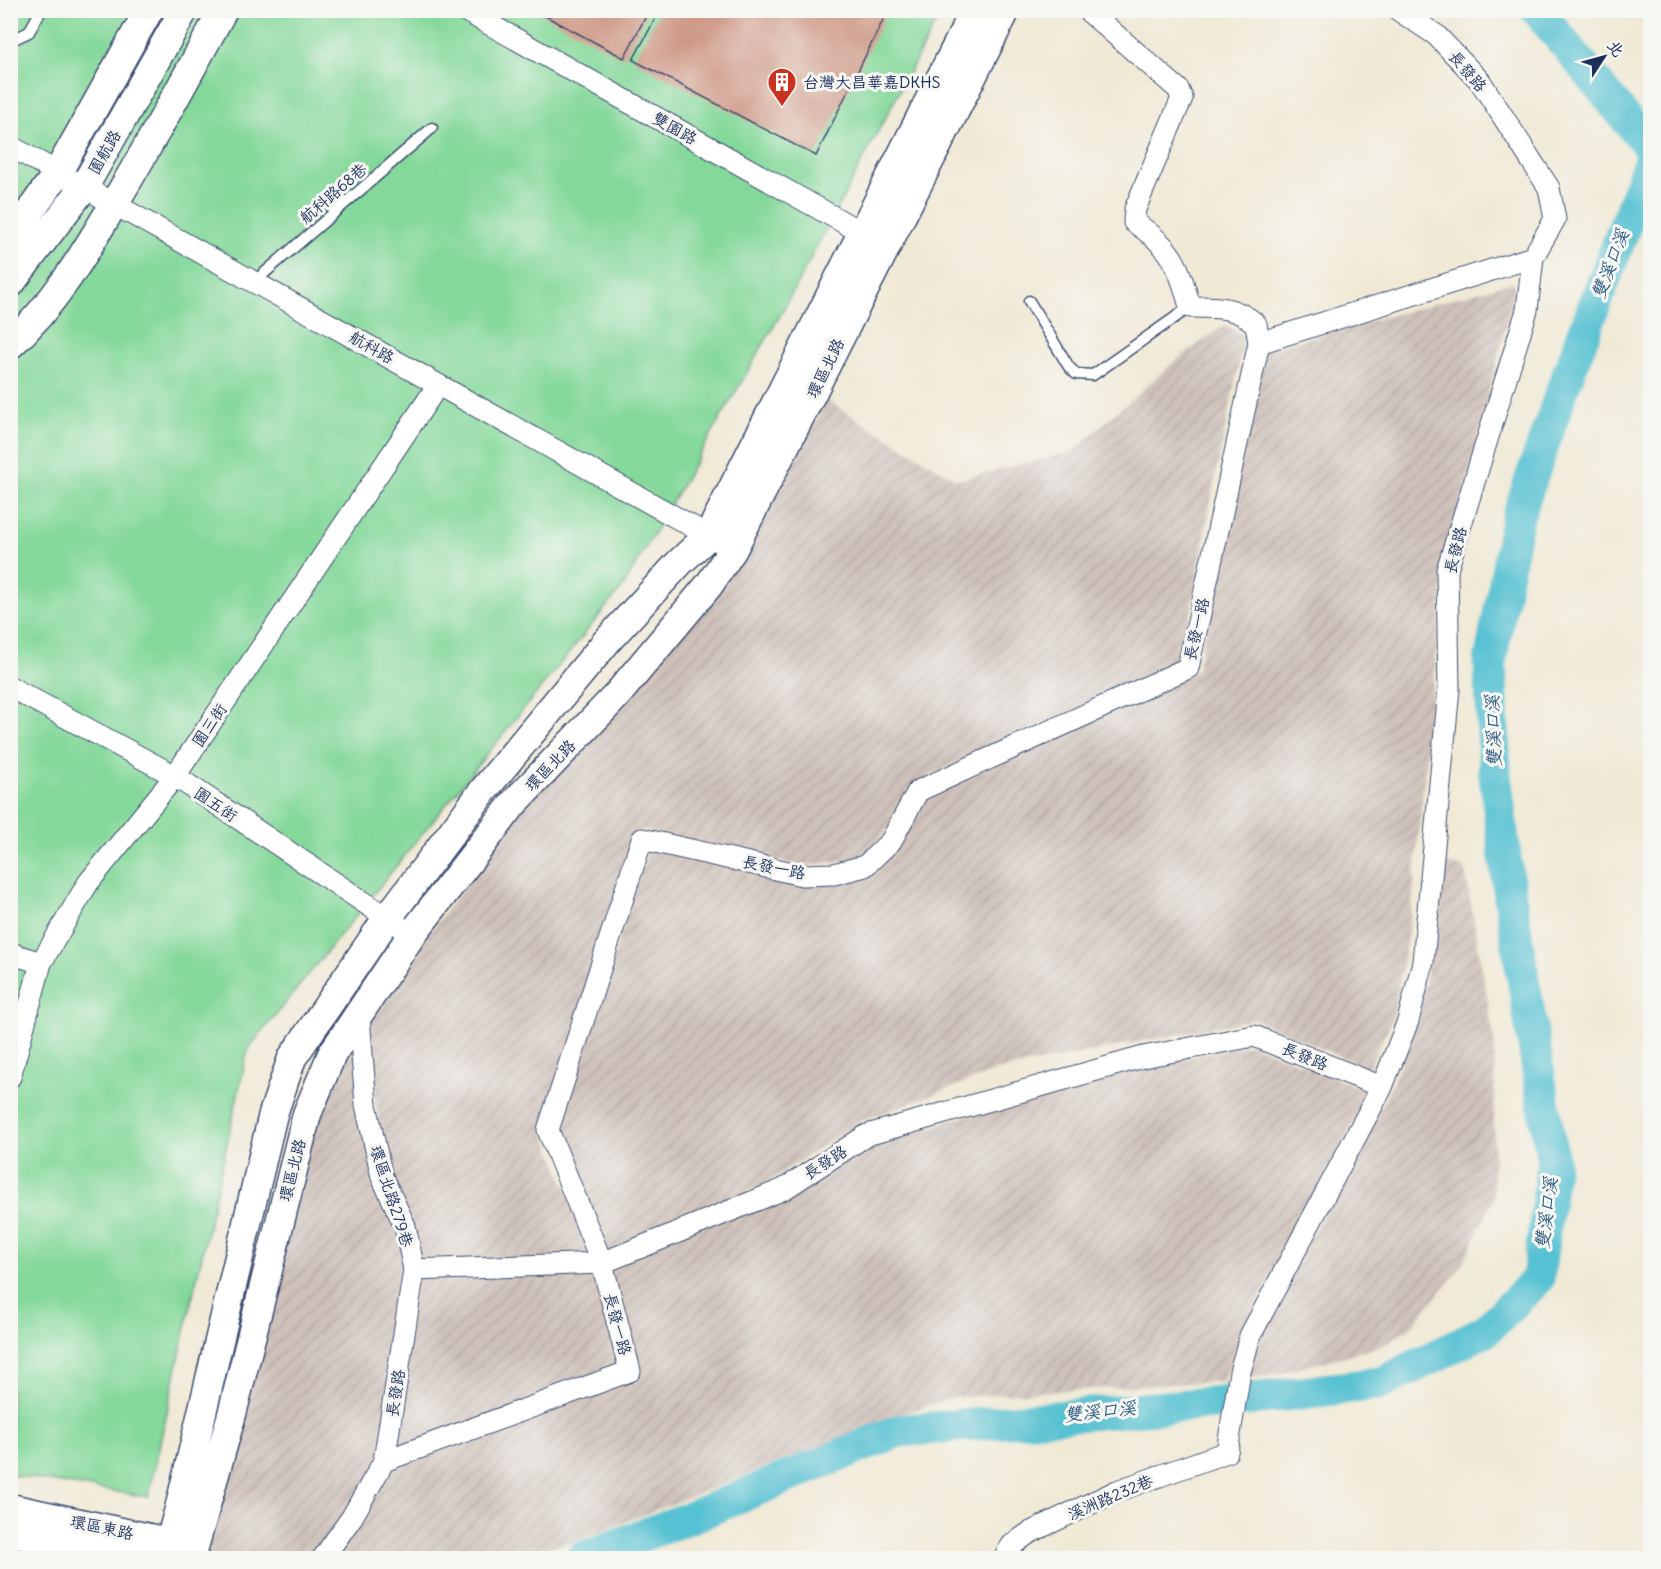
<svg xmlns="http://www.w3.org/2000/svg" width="1661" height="1569" font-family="Delius,'LXGW WenKai TC',sans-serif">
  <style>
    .industrial { fill: url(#industrial-furrows) }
    .green { fill: #83d89a; stroke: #4f847c; stroke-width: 1.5 }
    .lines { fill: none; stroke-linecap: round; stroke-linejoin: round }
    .river { stroke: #56c1d2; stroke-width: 33 }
    .building { fill: #ce9785 }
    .lane-casing { stroke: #3b4b70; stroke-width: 13 }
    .street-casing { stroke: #3b4b70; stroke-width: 23 }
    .secondary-casing { stroke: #3b4b70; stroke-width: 31 }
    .lane { stroke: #fff; stroke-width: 10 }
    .street { stroke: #fff; stroke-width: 21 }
    .secondary { stroke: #fff; stroke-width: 28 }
    .labels { text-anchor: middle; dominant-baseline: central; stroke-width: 6; stroke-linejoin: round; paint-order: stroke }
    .street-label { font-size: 16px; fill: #1b2f5e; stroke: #f6f6f2 }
    .poi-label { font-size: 16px; fill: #1b2f5e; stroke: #f6f6f2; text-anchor: start }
    .water-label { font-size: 18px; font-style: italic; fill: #2d5b81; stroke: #f6f6f2 }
  </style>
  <defs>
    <pattern id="industrial-furrows" width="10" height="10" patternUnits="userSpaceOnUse" patternTransform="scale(1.5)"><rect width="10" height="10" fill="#cec1ba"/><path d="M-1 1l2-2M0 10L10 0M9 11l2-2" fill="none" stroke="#b0a6a2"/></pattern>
  </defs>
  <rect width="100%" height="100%" fill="#f6f6f2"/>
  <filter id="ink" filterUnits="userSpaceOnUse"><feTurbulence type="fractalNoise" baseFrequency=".0167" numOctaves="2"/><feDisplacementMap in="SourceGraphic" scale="12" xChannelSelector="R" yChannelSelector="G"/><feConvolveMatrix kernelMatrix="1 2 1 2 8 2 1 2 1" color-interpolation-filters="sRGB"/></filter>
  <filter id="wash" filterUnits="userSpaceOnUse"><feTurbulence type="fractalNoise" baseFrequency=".008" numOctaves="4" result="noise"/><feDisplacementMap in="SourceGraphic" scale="24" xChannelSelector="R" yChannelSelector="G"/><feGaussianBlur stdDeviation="1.35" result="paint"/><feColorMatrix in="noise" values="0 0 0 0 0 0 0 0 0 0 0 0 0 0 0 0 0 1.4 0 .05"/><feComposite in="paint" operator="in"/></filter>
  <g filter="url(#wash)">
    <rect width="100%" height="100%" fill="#f0e9d5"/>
    <path class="industrial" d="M1514,282V292L1444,573L1411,914L1393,1018L1368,1069L1254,1019L999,1070L859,1122L763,1185L604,1255L557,1129L648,850L863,877L926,797L1197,670L1265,350Z
      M1225,325L1245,336L1214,483L1182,662L930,775L881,838L858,859L801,866L640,829L544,1131L595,1260L417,1267L385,1176L366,1017L526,804L646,673L749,550L826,400L957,480L1072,452L1175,361Z
      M1446,863L1465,869L1495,1045L1493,1199L1462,1266L1411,1327L1382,1346L1281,1373L1246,1379L1257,1343L1311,1235L1357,1157L1393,1082L1419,1015L1442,884L1441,872Z
      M352,1037L410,1270L380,1460L320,1558H211L205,1556L313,1123Z
      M1251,1044L1370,1092L1242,1331L1224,1381L956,1397L908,1412L574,1542L499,1558H333L389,1464L638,1374L608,1266L875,1142L1130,1070Z
      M599,1263L626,1369L390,1454L417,1274Z"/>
    <path class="green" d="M10,11H942L782,312L624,585L248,1049L148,1497L11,1475Z"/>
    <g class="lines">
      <path class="river" d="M1537,10L1650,148
        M582,1558L694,1516L898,1431L1244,1400L1382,1383L1486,1330L1538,1279L1553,1162L1510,897L1495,775L1490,662L1517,519L1564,385L1650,160"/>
    </g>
    <g id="blocks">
      <path class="building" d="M534,10H649L624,58Z
        M660,10H888L816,156L633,60Z"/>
    </g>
  </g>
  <g filter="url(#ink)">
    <use href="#blocks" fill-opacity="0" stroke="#3b4b70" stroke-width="1.5"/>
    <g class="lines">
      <g class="lane-casing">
        <path id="lane" d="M10,41L29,32L41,10
          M254,282L432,128
          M1029,301L1069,367L1076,374L1093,375L1190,307"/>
      </g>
      <g class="street-casing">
        <path id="street" d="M464,10L875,240
          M1087,10L1178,89L1182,98L1135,209L1134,222C1172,248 1178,262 1190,307C1216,307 1235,306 1256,324L1259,343
          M10,146L720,542
          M10,687L175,776L398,925
          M10,953L41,963
          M10,1077L41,963L88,883L175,776L438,385
          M414,1270L602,1263L784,1189L867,1135L1143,1057L1254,1036L1382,1087
          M384,1461L630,1371L602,1263L548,1130L642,839L802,875L834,874L865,866L891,841L918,791L1188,668L1259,343L1533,257
          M323,1558L352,1517L384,1461L414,1270L405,1226L382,1177L366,1105L359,1016
          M1004,1558L1012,1545L1029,1533L1117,1491L1227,1452L1240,1372L1250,1336L1382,1087L1408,1021L1423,962L1449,689L1447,570L1527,310L1533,257L1555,219L1549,188L1480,81L1436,35L1398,10"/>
      </g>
      <g class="secondary-casing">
        <path id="secondary" d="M10,240L58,172L149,10
          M10,284L84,187L184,10
          M10,345C54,305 85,253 115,202C153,139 188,75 223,10
          M10,1508L186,1546
          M10,1533L139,1558
          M158,1558L170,1542L180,1505L273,1114L292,1058L386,920L483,791L607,641L680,562L709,535L975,10
          M191,1558L232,1414L307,1114L332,1054L413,933L514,803L617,695L709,585L733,549L1006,10"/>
      </g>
      <use href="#lane" class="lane"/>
      <use href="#street" class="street"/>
      <use href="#secondary" class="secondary"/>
    </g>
  </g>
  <defs>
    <g id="building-pin" transform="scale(1.5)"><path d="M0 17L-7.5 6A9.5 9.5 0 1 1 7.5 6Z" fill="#c8321e" stroke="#f6f6f2"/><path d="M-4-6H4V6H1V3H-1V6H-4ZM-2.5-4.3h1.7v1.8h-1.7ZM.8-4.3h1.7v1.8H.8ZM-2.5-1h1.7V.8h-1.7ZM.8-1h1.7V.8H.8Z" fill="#fff"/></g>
  </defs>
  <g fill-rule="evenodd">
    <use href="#building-pin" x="782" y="82"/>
  </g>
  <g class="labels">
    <g class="street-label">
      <text transform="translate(1468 71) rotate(49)">長發路</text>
      <text transform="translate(675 128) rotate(29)">雙園路</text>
      <text transform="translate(104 152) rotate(-60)">園航路</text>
      <text transform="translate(333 193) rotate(-41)">航科路68巷</text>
      <text transform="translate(372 347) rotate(29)">航科路</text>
      <text transform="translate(825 368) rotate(-64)">環區北路</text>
      <text transform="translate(1455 550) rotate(-76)">長發路</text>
      <text transform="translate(1196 629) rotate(-77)">長發一路</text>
      <text transform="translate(209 725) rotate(-56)">園三街</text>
      <text transform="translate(550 765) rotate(-46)">環區北路</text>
      <text transform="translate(216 804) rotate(34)">園五街</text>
      <text transform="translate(774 867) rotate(11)">長發一路</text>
      <text transform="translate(1305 1056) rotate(22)">長發路</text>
      <text transform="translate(825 1162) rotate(-33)">長發路</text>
      <text transform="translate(292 1170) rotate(-76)">環區北路</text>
      <text transform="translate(392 1196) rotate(72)">環區北路279巷</text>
      <text transform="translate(618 1324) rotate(75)">長發一路</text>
      <text transform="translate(395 1393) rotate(-81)">長發路</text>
      <text transform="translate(1110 1497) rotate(-23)">溪洲路232巷</text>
      <text transform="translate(102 1527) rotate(12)">環區東路</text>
    </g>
    <g class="poi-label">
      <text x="803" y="82">台灣大昌華嘉DKHS</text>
    </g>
    <g class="water-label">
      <text transform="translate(1610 264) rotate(-69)">雙溪口溪</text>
      <text transform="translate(1493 731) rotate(-92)">雙溪口溪</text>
      <text transform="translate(1546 1213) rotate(-83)">雙溪口溪</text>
      <text transform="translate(1100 1411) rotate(-6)">雙溪口溪</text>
    </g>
  </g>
  <rect width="1661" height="1569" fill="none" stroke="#f6f6f2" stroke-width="36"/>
  <g transform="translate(1604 57) rotate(54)" stroke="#f6f6f2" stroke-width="4.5" paint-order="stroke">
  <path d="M0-4.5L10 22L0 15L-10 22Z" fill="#1b2f5e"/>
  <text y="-9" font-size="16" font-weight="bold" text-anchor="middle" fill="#1b2f5e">北</text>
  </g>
</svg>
